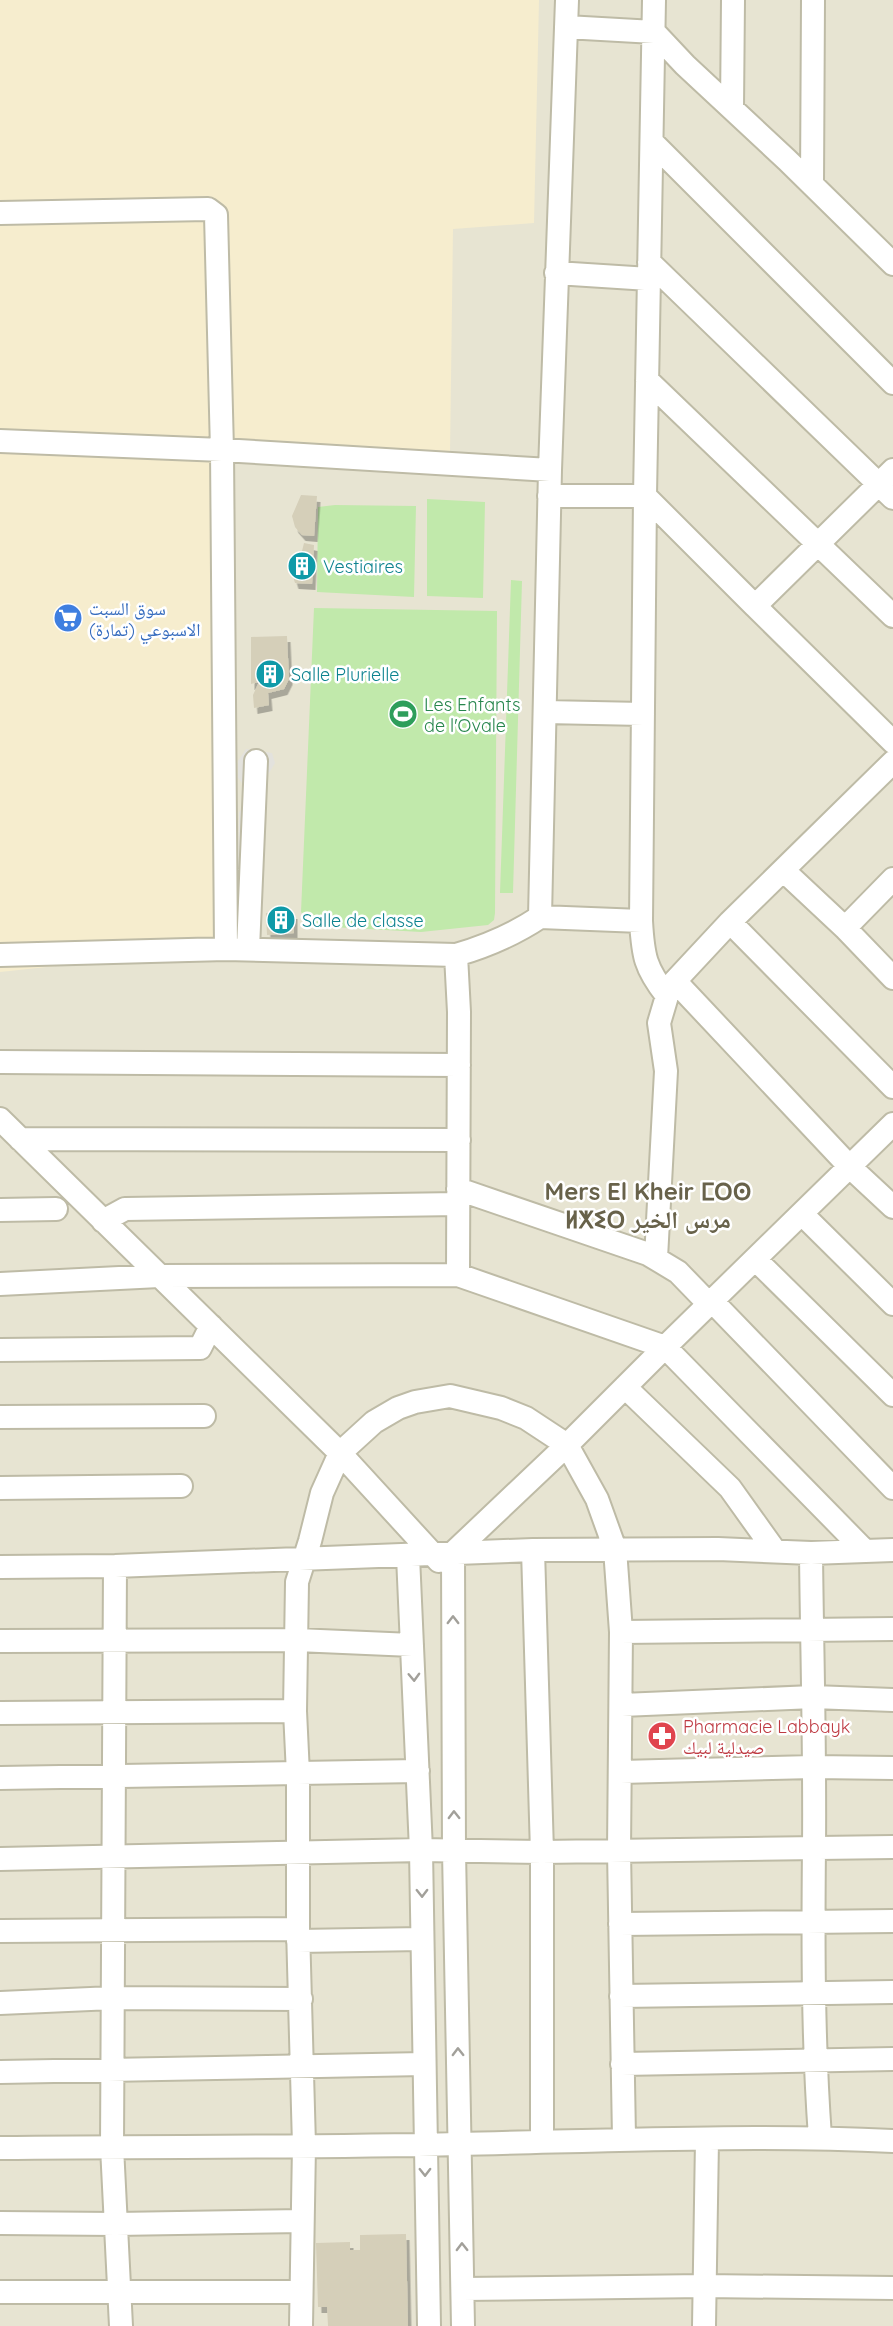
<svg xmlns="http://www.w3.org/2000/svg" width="893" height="2326" font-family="Quicksand,'Noto Naskh Arabic','Noto Sans Tifinagh',sans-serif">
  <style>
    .residential { fill: #e7e4d2 }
    .commercial { fill: #f6edce }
    .green { fill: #c1e9ab }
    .parking { fill: #e3e2dd }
    .building { fill: #d5cfb9; filter: url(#shadow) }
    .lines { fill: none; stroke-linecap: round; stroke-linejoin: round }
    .minor-casing { stroke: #bebba6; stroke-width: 26 }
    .minor { stroke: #fff; stroke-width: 22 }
    .oneway { stroke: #a2a09a }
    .labels { text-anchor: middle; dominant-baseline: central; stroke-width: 5; stroke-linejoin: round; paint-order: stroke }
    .culture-label { font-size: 18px; fill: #0d838f; stroke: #fff; text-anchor: start }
    .shop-label { font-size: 18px; fill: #366cbe; stroke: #fff; text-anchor: start }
    .leisure-label { font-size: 18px; fill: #27864d; stroke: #fff; text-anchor: start }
    .health-label { font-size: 18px; fill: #be3a42; stroke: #fff; text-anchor: start }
    .district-label { font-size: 24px; font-weight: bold; fill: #68624a; stroke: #fff }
  </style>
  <defs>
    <filter id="shadow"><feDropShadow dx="3.5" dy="6" stdDeviation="0" flood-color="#0004"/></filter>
  </defs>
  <rect width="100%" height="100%" fill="#f3f1e4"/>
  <path class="residential" d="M0,0H893V2326H0Z"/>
  <path class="commercial" d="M0,0H539L534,223L453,229L450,454L234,447V947L0,972Z"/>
  <path class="green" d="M427,499L485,502L483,598L427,596Z
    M335,505L416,506L414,597L317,592L318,507Z
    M511,580L522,581L513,893H500Z
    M314,608L497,611L495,913L494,920L488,925L421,932L314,926L301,912Z"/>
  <path class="parking" d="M246,749L272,753L275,763L256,795L244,901L238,900L239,812L248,804L246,788L238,778V761Z"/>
  <path class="building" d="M301,495L317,496L314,536L302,535L295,527L292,516Z
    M304,543L314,545L312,584L295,583L292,573L291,559L302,551Z
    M287,636L289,679L284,689L268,693L269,705L254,708L253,695L259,682L251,684V637Z
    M266,913H294V933L267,935Z
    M406,2234L408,2326H328L327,2307H318L316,2243L350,2242V2250H360V2235Z"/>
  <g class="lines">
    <g class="minor-casing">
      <path id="minor" d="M654,0L645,496L641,921C643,956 645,968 667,996
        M566,27L654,32L685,65L787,160L893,264
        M732,108L733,0
        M652,142L893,383
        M812,184L813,0
        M0,213L208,209L216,215L222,450L226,949
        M649,262L893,498
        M556,273L649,279L662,276
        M647,380L893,616
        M0,441L222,450L550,470
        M893,470L755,606L893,742
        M549,496H645L755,606
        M545,712L643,714
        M783,870L845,928L893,978
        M540,917L641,921
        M730,922L893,1087
        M845,928L893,879
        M248,949L256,761
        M0,955L226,949L456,955C487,946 513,935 540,917L550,470L567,0
        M456,955L459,1012L458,1275
        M675,981L850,1167L893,1207
        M0,1062L459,1065
        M0,1119L340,1453L439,1561
        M20,1139L459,1140
        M458,1189L648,1254L678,1272L709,1304
        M0,1210L56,1209
        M802,1214L893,1304
        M103,1221L125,1209L458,1204
        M656,1258L666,1071L659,1023L667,996L675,981L730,922L893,762
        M755,1259L893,1395
        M0,1284L159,1276L458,1275L665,1347L865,1551
        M712,1301L893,1488
        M0,1350L200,1348L211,1326
        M625,1387L730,1488L775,1551
        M0,1417L204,1416
        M0,1488L181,1486
        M533,1550L542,1852V2141
        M811,1553C812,1651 815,1749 814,1847C813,1944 813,2041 820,2137
        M408,1556L421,1850L429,2326
        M115,1566L112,2147L121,2326
        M0,1567L115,1566L533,1550L718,1549L811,1553L893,1550
        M621,1632L893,1629
        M0,1641L297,1640L412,1645
        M622,1705L813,1697L893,1700
        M0,1713L295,1711
        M621,1772L813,1767L893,1768
        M0,1778L418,1771
        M0,1859L421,1850L542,1852L893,1847
        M620,1924L893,1921
        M0,1931L298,1929
        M298,1941L422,1939
        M621,1996L893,1992
        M0,2003L113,1998L301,1999
        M622,2064L893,2059
        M0,2072L424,2064
        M0,2148C153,2146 305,2148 458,2144C603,2141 748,2134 893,2141
        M0,2223L116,2224L302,2221
        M463,2289L704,2286L893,2288
        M0,2292H300
        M301,2326L304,2145L298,1929V1774L295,1711L297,1582L310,1541L322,1493L340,1453L374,1422L398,1408L415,1402L450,1396L501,1408L526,1418L567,1445L597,1499L615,1549L621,1632L619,1851L624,2138
        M463,2326L454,1851L453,1553L567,1445L665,1347L893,1124
        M704,2326L707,2140"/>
    </g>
    <use href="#minor" class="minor"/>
  </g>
  <defs><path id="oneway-chevron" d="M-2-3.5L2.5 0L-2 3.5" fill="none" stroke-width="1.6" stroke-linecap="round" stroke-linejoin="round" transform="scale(1.5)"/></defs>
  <g class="oneway">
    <use href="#oneway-chevron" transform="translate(453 1620) rotate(-90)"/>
    <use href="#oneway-chevron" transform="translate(414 1677) rotate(88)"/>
    <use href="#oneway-chevron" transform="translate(454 1815) rotate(-91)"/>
    <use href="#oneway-chevron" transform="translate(422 1893) rotate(89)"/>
    <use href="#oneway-chevron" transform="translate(458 2052) rotate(-91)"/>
    <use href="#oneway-chevron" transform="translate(425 2172) rotate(89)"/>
    <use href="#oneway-chevron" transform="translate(462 2247) rotate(-91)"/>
  </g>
  <defs>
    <g id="building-disc" transform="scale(1.5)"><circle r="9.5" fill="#0f9aa8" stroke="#fff"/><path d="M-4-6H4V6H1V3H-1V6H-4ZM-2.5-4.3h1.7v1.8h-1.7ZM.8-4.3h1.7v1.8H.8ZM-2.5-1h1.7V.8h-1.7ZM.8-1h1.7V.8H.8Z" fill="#fff"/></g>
    <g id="supermarket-disc" transform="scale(1.5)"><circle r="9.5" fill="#3f7fe0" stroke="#fff"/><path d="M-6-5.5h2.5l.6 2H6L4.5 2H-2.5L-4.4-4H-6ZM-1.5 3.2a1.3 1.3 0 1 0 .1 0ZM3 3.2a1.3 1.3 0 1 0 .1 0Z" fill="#fff"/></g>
    <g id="stadium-disc" transform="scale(1.5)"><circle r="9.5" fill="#2e9e5b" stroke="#fff"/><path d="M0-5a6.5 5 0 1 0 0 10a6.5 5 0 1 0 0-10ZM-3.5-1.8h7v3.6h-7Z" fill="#fff"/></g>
    <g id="pharmacy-disc" transform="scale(1.5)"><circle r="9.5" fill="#e0444e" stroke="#fff"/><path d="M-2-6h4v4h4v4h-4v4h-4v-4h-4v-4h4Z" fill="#fff"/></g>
  </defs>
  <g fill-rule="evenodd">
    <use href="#building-disc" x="302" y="566"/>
    <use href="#supermarket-disc" x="68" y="618"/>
    <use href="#building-disc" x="270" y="674"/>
    <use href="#stadium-disc" x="403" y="714"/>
    <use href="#building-disc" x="281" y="920"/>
    <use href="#pharmacy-disc" x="662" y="1736"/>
  </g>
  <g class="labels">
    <g class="culture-label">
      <text x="323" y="566">Vestiaires</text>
      <text x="291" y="674">Salle Plurielle</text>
      <text x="302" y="920">Salle de classe</text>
    </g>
    <g class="shop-label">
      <text x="89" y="608">سوق السبت<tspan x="89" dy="21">الاسبوعي (تمارة)</tspan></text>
    </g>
    <g class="leisure-label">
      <text x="424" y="704">Les Enfants<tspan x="424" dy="21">de l'Ovale</tspan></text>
    </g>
    <g class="health-label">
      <text x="683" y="1726">Pharmacie Labbayk<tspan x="683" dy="21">صيدلية لبيك</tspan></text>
    </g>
    <g class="district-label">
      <text x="648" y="1191">Mers El Kheir ⵎⵔⵙ<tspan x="648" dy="28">ⵍⵅⵉⵔ مرس الخير</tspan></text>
    </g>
  </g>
</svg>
